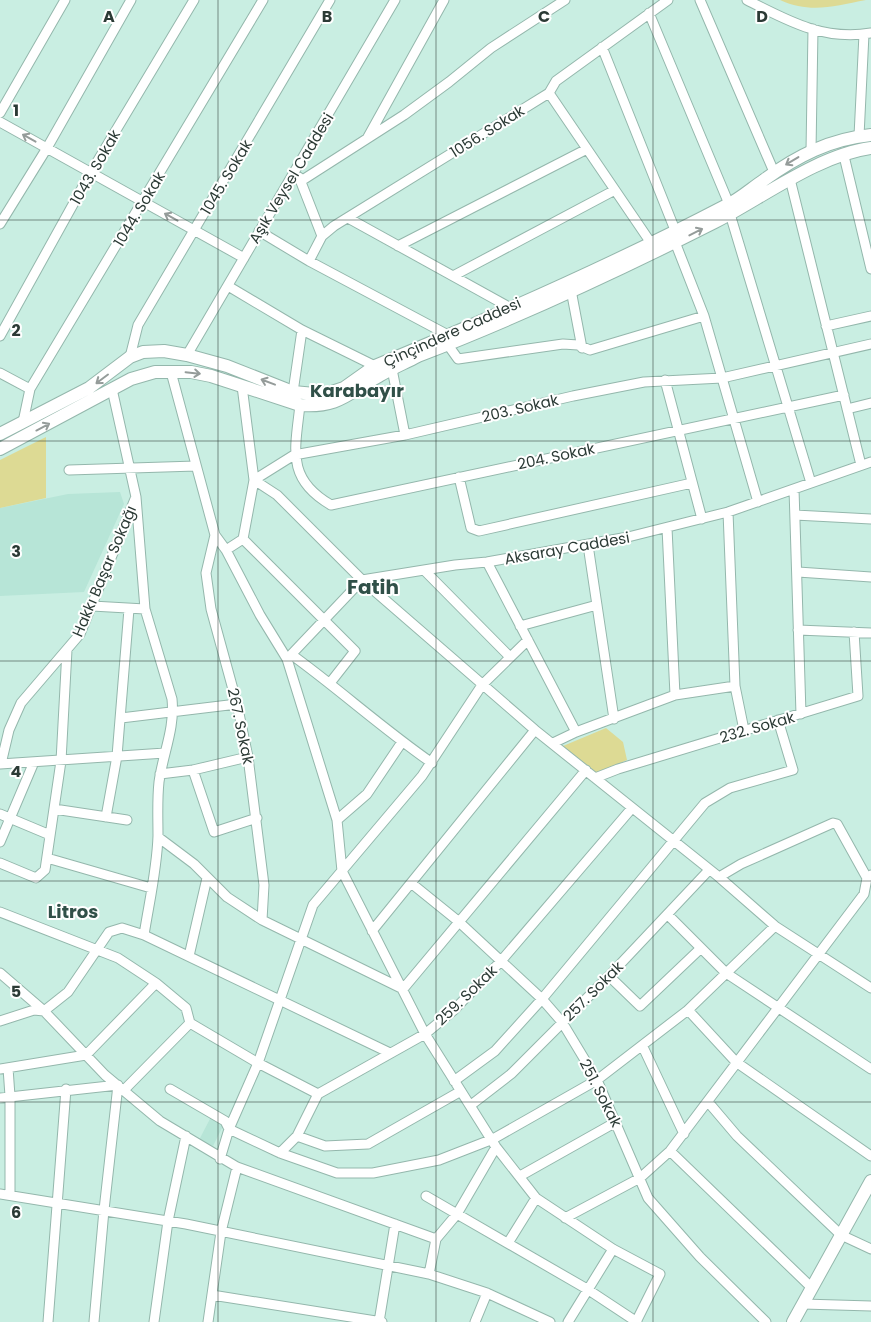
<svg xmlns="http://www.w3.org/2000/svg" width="871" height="1322" font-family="Poppins,sans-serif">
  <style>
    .built { fill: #b7e5d7 }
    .green { fill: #ddda94 }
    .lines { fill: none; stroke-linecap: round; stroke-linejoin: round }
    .minor-casing { stroke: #94b7ac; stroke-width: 11 }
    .secondary-casing { stroke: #94b7ac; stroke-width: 14 }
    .minor { stroke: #fff; stroke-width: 9 }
    .secondary { stroke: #fff; stroke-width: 12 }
    .oneway { stroke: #959c9a }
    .grid { fill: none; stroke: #2b3a35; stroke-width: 1; stroke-opacity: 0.55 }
    .labels { text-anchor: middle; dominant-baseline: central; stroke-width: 4; stroke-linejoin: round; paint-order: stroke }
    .street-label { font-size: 15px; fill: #2b3a35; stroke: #fff }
    .quarter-label { font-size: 18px; font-weight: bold; fill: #305048; stroke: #fff }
    .district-label { font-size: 20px; font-weight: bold; fill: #305048; stroke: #fff }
    .grid-label { font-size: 16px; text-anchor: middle; font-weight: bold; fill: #2b3a35; stroke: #fff; stroke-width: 4; stroke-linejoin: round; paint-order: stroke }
  </style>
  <rect width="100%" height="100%" fill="#c9eee2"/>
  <path class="built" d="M120,492L124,504L84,592L0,596V508L68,494Z
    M211,1117L224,1124L213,1146L199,1140Z"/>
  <path class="green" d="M780,0H866C834,6 811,14 780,0Z
    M46,437V498L0,508V460Z
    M606,728L623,742L627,760L596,774L563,746Z"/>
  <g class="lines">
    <g class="minor-casing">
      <path id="minor" d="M700,0L774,172
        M747,0C788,21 824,41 871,33
        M649,13L729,204
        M602,47L675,230
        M549,93L651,243
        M0,113L65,0
        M0,122L244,258
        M859,136L864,34
        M368,137L444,0
        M811,151L813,29
        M844,156L871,269
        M299,177L322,236
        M790,179L861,465
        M301,181L404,115L449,82L491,48L565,0
        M730,214L811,483
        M348,218L509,307
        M0,224L47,148L131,0
        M259,231L309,261L448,335
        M675,242L704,316L758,502
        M398,246L587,149
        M309,261L322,236L334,226L549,93L556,81L668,0
        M453,276L615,190
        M228,286L302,330L375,366
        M571,290L582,348
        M826,326L871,316
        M0,336L91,172L194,0
        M448,345L458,359L563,344L578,345L590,350L704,316
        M187,355L395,0
        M130,357L138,325L330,0
        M392,369L405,435
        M171,372L215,535L226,550L260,615L287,659L337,820L342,871L425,1034L496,1147L536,1198L613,1249L660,1274L636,1322
        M0,373L30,389
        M665,380L702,519
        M242,386L254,480L277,495L362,580L535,730L719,877L775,926L871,988
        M112,389L136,497L145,609L172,699C175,729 163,753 159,782C157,800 158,818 158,836C157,869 149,903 144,935
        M293,392L302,330
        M300,405C295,450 286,479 331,505L844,395
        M847,409L871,403
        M23,422L30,389L263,0
        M69,470L196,466
        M459,477L471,528L479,531L692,483
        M794,489L801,714
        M728,512L735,686L744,730
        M795,515L871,519
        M667,528L675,695
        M215,535L206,573L211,609L237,704L248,757L264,885L262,920
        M243,539L355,651L330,683
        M588,545L614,719
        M226,550L243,539L254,480L294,455L405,435L573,396L644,382L722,378L871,344
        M487,562L576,732
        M424,570L510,657
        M798,572L871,577
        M92,606L145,609
        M520,626L597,605
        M798,630L871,633
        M292,655C339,689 383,729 432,763
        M287,659L362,580L455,565L487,562L628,537L728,512L871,462
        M121,718L237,704
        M553,743L576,732L675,695L735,686
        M0,764L165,753
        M1,764L9,730L21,703L80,634L135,499
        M193,770L214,832L257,818
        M160,774L193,770L248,757
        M595,778L618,769L858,696L854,632
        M54,809L127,820
        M0,814L50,835
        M106,817L117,756L129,609
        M337,820L367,794L402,742
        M158,837L194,864L227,897L262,920L403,989L586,770
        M0,842L34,762
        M47,858L151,888
        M0,863L36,878L45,870L61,761L67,650
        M719,877L741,864L833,823L837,824L867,878
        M411,883L458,921L542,999L562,1022L597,1080L648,1198L700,1257L766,1322
        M0,912L118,958L156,983L186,1008L190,1023L124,1090
        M668,915L726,973L871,1069
        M372,931L535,730
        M189,956L207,878
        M0,973L44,1011L105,1075L160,1121L237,1167L436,1239
        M609,976L640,1006L700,949
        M688,1010L736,1062L871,1156
        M0,1021L34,1010L44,1011L68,992L109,932L122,928L144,935L390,1053
        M190,1023L258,1063L318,1094
        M643,1047L684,1134
        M8,1068L10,1096V1195
        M0,1069L86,1055L156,983
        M454,1081L495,1051L542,999L705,803L730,788L793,770L778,720
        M170,1089L225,1121L229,1129L280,1153L337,1173H373L439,1160L493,1139L597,1080L688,1010L775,926
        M0,1098L118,1085L104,1210L94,1322
        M709,1103L737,1136L841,1235L871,1249
        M471,1105L511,1074L609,976L709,870
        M297,1136L325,1146L368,1144L461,1091
        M670,1151L812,1288
        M280,1153L297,1136L318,1094L425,1034L454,1010L501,961L632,808
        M220,1159L229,1129L258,1063L313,905L422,776L482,685L528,640
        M520,1176L616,1122
        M0,1194L186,1224L429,1274L487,1293L550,1322
        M426,1196L457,1214L496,1147
        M565,1218L640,1178L670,1151L864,894L867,878L871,875
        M508,1243L536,1198
        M429,1274L436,1239L457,1214L587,1289L637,1322
        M212,1295L382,1322
        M803,1304L871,1306
        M48,1322L66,1089
        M154,1322L168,1221L186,1136
        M208,1322L221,1232L237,1167
        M379,1322L395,1224
        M475,1322L487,1293
        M568,1322L613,1249"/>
    </g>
    <g class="secondary-casing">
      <path id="secondary" d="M0,434L89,388L130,357L143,352L164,351L187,355L227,366L293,392L315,394L329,393L344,388L375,366C494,317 614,264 727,205C740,199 752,188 764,180C797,156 830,139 871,135
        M0,449L131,379L155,372H191L211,376L300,405C339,408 348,393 379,376C392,368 405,363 418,356C519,317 618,271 715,222C762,198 818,155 871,148
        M793,1322L871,1181"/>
    </g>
    <use href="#minor" class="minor"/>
    <use href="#secondary" class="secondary"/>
  </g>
  <defs><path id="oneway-shaft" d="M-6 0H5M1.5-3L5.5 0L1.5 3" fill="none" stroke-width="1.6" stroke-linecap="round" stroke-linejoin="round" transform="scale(1.25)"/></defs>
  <g class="oneway">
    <use href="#oneway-shaft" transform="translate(29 138) rotate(-151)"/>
    <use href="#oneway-shaft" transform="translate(792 161) rotate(149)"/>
    <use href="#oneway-shaft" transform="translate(171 217) rotate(-151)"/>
    <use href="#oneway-shaft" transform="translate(696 232) rotate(-27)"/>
    <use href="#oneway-shaft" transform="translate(193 373) rotate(6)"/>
    <use href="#oneway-shaft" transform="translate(102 379) rotate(143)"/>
    <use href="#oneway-shaft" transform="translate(268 382) rotate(-159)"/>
    <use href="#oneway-shaft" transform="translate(43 427) rotate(-28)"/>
  </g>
  <path class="grid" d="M218,0V1322M436,0V1322M653,0V1322M0,220H871M0,441H871M0,661H871M0,881H871M0,1102H871"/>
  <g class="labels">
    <g class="street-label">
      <text transform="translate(487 131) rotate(-32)">1056. Sokak</text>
      <text transform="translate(95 167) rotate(-60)">1043. Sokak</text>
      <text transform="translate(226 177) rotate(-59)">1045. Sokak</text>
      <text transform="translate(291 178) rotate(-59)">Aşık Veysel Caddesi</text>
      <text transform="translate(139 209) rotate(-59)">1044. Sokak</text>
      <text transform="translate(452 332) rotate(-24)">Çinçindere Caddesi</text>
      <text transform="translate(520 408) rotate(-13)">203. Sokak</text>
      <text transform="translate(556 456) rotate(-12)">204. Sokak</text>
      <text transform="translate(567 548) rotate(-10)">Aksaray Caddesi</text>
      <text transform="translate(104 571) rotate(-67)">Hakkı Başar Sokağı</text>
      <text transform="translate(241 726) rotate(78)">267. Sokak</text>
      <text transform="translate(757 727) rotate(-16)">232. Sokak</text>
      <text transform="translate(593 991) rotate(-45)">257. Sokak</text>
      <text transform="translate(466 995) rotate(-44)">259. Sokak</text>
      <text transform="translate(601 1093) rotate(63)">251. Sokak</text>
    </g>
    <g class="quarter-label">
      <text x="357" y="390">Karabayır</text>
      <text x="73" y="911">Litros</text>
    </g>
    <g class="district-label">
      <text x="373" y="587">Fatih</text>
    </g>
  </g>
  <g class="grid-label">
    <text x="109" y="22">A</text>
    <text x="327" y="22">B</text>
    <text x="544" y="22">C</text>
    <text x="762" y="22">D</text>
    <text x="16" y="116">1</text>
    <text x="16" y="336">2</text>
    <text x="16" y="557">3</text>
    <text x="16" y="777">4</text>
    <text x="16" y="997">5</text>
    <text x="16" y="1218">6</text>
  </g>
</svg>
